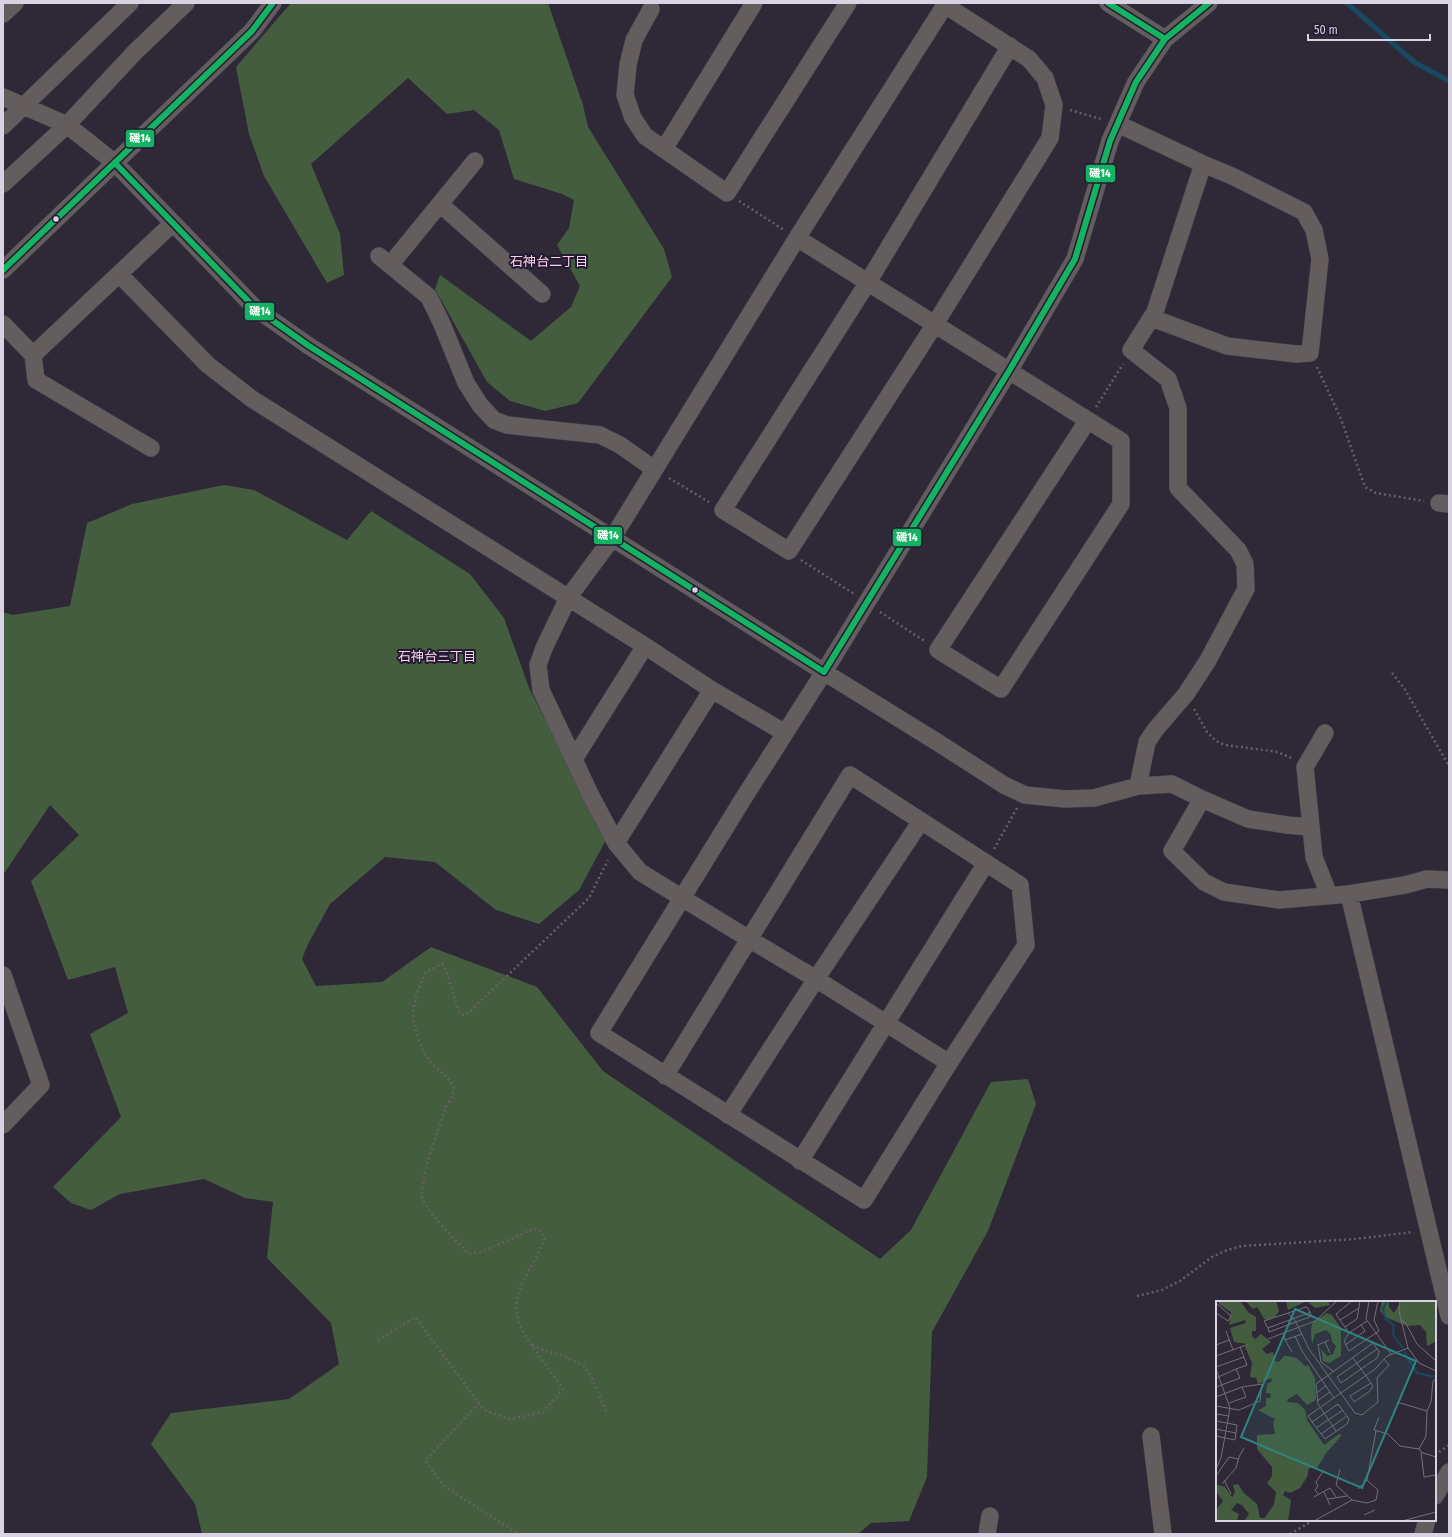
<svg xmlns="http://www.w3.org/2000/svg" width="1452" height="1537" font-family="'Fira Sans Condensed','Noto Sans JP',sans-serif">
  <style>
    .forest { fill: #445d3f }
    .lines { fill: none; stroke-linecap: round; stroke-linejoin: round }
    .stream { stroke: #184961; stroke-width: 5 }
    .minor-casing { stroke: #4a4552; stroke-width: 18 }
    .path { stroke: #656062; stroke-width: 2.5; stroke-dasharray: 2 3; stroke-linecap: butt }
    .minor { stroke: #635d5d; stroke-width: 17 }
    .bus-1-casing { stroke: #241a33; stroke-width: 9 }
    .bus-1 { stroke: #13b361; stroke-width: 6 }
    .bus-dot { fill: #d8d2e3; stroke: #241a33; stroke-width: 1.5 }
    .labels { text-anchor: middle; dominant-baseline: central; stroke-width: 4; stroke-linejoin: round; paint-order: stroke }
    .neighbourhood-label { font-size: 13px; fill: #fbcfe9; stroke: #241a33 }
    .inset-river { fill: none; stroke: #184961; stroke-width: 2 }
    .inset-road { fill: none; stroke: #736d7c; stroke-width: 1 }
    .view { fill: #2d8480; fill-opacity: 0.15; stroke: #2d8480; stroke-width: 2 }
    .inset-edge { fill: none; stroke: #d8d2e3; stroke-width: 2 }
    .line-badge { stroke: #241a33; stroke-width: 1.5 }
    .badge-label { font-size: 11px; text-anchor: middle; font-weight: bold; fill: #fff }
  </style>
  <rect width="100%" height="100%" fill="#2f2937"/>
  <path class="forest" d="M291,3H548L583,105L588,127L664,249L672,277L578,403L545,411L510,401L487,382L435,289L440,275L531,341L571,307L580,286L557,245L569,228L574,200L562,194L514,179L499,130L474,110L447,114L408,78L311,164L340,234L344,275L327,283L264,176L249,134L236,67Z
    M224,485L254,490L347,540L371,511L470,574L504,618L529,688L607,838L579,890L539,924L496,910L435,862L385,857L330,904L308,944L302,959L316,986L382,982L431,947L537,987L603,1071L880,1259L911,1230L991,1082L1028,1079L1036,1104L988,1231L932,1332L927,1477L909,1521L871,1523L858,1534H202L195,1504L151,1444L171,1413L289,1399L339,1364L331,1323L267,1258L273,1202L245,1198L204,1179L120,1194L91,1210L71,1203L53,1187L121,1117L90,1034L128,1013L115,967L68,980L31,881L79,835L50,805L3,875V612L13,615L70,606L87,523L132,504Z"/>
  <g class="lines">
    <path class="stream" d="M1347,3L1414,62L1449,81"/>
    <g class="minor-casing">
      <path id="minor" d="M1108,3L1165,39
        M651,9L634,40L628,65L625,95L633,118L645,136L727,193L848,3
        M3,14L15,3
        M3,97L67,125L115,163L255,308L309,346L824,672L937,742L1004,785L1025,795L1065,799L1094,798L1138,786L1172,784L1202,799L1172,851L1204,882L1224,892L1279,900L1349,894L1405,885L1427,879L1449,880
        M1118,124L1203,164L1155,312L1131,350L1168,379L1178,408V488L1238,550L1245,564L1246,589L1207,662L1186,694L1155,730L1147,742L1138,786
        M3,126L130,3
        M664,149L754,3
        M3,184L67,125L134,53L186,3
        M440,204L542,294
        M797,238C905,306 1013,373 1121,441V504L1001,689L938,650L1088,420
        M379,256L429,297L442,324L466,383L480,405L494,420L507,425L600,435L620,445L654,469
        M390,265L475,161
        M3,270L252,31L273,3
        M119,274L208,365L252,399L645,646L712,690L785,733
        M1152,318L1227,346L1296,354L1310,353L1320,259L1314,230L1304,212L1232,176L1203,164
        M3,324L33,355L173,223
        M33,355L36,380L151,448
        M1439,503L1449,504
        M1325,733L1305,767L1314,857L1329,895
        M574,759L645,646
        M1202,799L1248,819L1287,825L1311,827
        M616,843L712,690
        M1349,894L1449,1316
        M3,975L41,1085L3,1125
        M949,1063L816,979L749,939L640,872L616,843L591,796L541,690L538,665L544,648L568,598L613,537L797,238L945,5L1029,59L1045,78L1054,105L1050,138L935,324L789,551L723,510L868,282L1010,46
        M665,1076L850,775L1020,885L1026,945L949,1063L864,1200L599,1033L743,799L824,672L1009,371L1075,259L1110,141L1136,82L1165,39L1209,3
        M728,1115L816,979L921,821
        M800,1161L986,863
        M1151,1436L1163,1534
        M1435,1496L1449,1472
        M987,1534L990,1516
        M1423,1534L1427,1520"/>
    </g>
    <path class="path" d="M1070,110L1101,119
      M739,201L784,230
      M1317,367L1341,419L1365,487L1376,493L1424,501
      M1096,407L1123,364
      M669,478L709,502
      M801,560L854,594
      M880,612L926,642
      M1392,673L1404,688L1449,766
      M1194,709L1207,732L1216,741L1225,745L1278,752L1291,758
      M994,849L1017,808
      M1137,1296L1162,1290L1180,1281L1212,1257L1227,1250L1242,1246L1355,1239L1413,1232
      M378,1340L415,1317L484,1410L510,1419L543,1412L563,1389C555,1377 546,1366 538,1354C521,1331 509,1313 522,1284C529,1269 539,1254 545,1238L538,1229H533L481,1252L470,1254C459,1245 428,1212 423,1200C417,1184 440,1126 446,1107L451,1099L454,1088C449,1076 440,1072 431,1063C422,1054 412,1024 413,1011C415,998 420,984 426,972L442,964L445,967L459,1012L463,1015L469,1012L589,898L608,860
      M532,1345L548,1352L561,1355L584,1366L592,1378L607,1414
      M479,1403L425,1461L444,1486L518,1534
      M1435,1455L1449,1445
      M1290,1534L1314,1520"/>
    <use href="#minor" class="minor"/>
    <g class="bus-1-casing">
      <path id="bus-1" d="M1108,3L1165,39
        M115,163L255,308L309,346L824,672L1009,371L1075,259L1110,141L1136,82L1165,39L1209,3
        M3,270L252,31L273,3"/>
    </g>
    <use href="#bus-1" class="bus-1"/>
  </g>
  <g class="bus-dot">
    <circle cx="56" cy="219" r="3.5"/>
    <circle cx="695" cy="590" r="3.5"/>
  </g>
  <g class="labels">
    <g class="neighbourhood-label">
      <text x="549" y="261">石神台二丁目</text>
      <text x="437" y="656">石神台三丁目</text>
    </g>
  </g>
  <g transform="translate(1216 1301)">
    <rect width="220" height="220" fill="#2f2937"/>
    <path d="M3,0H24L33,12L40,16V30H36V35L39,38L45,33L55,41L46,48L51,53L57,51L59,60L63,61L68,55H72L81,57L89,65L92,64L99,77L100,99L91,104L81,93L72,98L71,101L82,102L89,109L91,119L108,144L123,133L126,134L110,152L101,167H93L91,176L84,187L74,192L69,190L67,194L75,199L72,220H28L33,213L26,204L21,202L15,209L23,213L21,220L1,219V208L7,200L0,191V183L9,186L16,196L19,191L17,184L22,183L28,192L41,203L44,217H49L58,203L60,191L51,182L56,175V166L41,148V134L59,133L57,122L59,118L42,109L50,105V97H54L55,93L50,92L51,83L56,80L55,77L42,83L40,77L34,76L36,62L29,46L31,43L18,41L14,27L30,22L29,19L13,24L15,11L3,3ZM29,0H60L63,10L59,16L49,19L41,6L37,8ZM70,0H112L114,4L99,7L91,0L72,9ZM166,0H173V6L178,12L185,0H220L219,41L211,45L210,31L204,24L191,25L169,16L164,10ZM111,12L116,14L125,27V55L113,62L107,60L105,48L111,55L117,53L120,45L116,41L115,34L110,29L99,33L96,43L95,32L96,22Z" fill="#445d3f"/>
    <path class="inset-river" d="M171,0L167,8L169,17L178,25L177,34L187,47M188,50L201,72L220,76"/>
    <path class="inset-road" d="M136,0L120,13L133,32L151,20M153,0L150,18L175,53M184,0L183,10L192,47L203,62L220,70M0,2L15,15L12,20L0,12M72,12L80,21L93,48L139,112L146,114L162,101L161,77L173,64L168,58M124,19L143,7M184,19L189,21L201,43L220,60M129,26L141,18L144,0M52,27L48,20L90,6H91L96,15L53,31L52,27L95,11M10,30L17,49M67,32L69,39L86,33M133,32L128,40L133,50L163,30L158,19L162,0M79,35L86,50L118,97M52,38L99,20L121,0M69,39L76,51M109,41L114,52M102,43L105,61L117,70M0,44L13,39M102,44L113,39M129,44L149,30L145,24M0,55L33,43M137,57L145,68L155,82L157,85L154,90L138,101L134,95L155,82M0,66L28,56M0,68L14,107L5,157L0,168M0,77L20,68M220,78L217,80L215,101L211,110L210,135L203,148L207,152L220,156M0,86L24,77L20,68L31,64L24,46M100,92L110,85M0,96L26,86L46,83L44,100L23,109L0,105M101,100L114,91M181,101L211,110M13,102L30,96L26,86M0,113L13,115M163,116L158,129L172,133L184,145L203,148M0,120L21,124L19,139L0,135M96,121L122,103L133,118L131,123L109,138L96,121L92,115L159,68L171,55L192,47M100,127L127,109M0,128L20,132M120,130L102,103L100,83L157,42L161,48L163,50V52L161,57L125,82L121,76L161,48M105,133L131,115M205,151L208,176L220,174M124,168L120,184L136,199M0,175L13,156L22,158M8,179L15,193M6,183L20,167L23,156L28,147M142,188L151,179M108,191L114,204M102,193L99,189L102,185L100,181L108,169M98,196L114,187L120,196M112,198L131,195M148,214L159,209M98,220L136,199L151,202L160,199L162,189L151,179L160,130M186,220L220,211"/>
    <path class="view" d="M79,8L200,60L146,187L25,136Z"/>
    <rect width="220" height="220" class="inset-edge"/>
  </g>
  <g class="line-badge">
    <rect x="125" y="129" width="30" height="19" rx="4" fill="#13b361"/>
    <rect x="1085" y="164" width="31" height="19" rx="4" fill="#13b361"/>
    <rect x="244" y="302" width="31" height="19" rx="4" fill="#13b361"/>
    <rect x="593" y="526" width="30" height="19" rx="4" fill="#13b361"/>
    <rect x="892" y="528" width="30" height="19" rx="4" fill="#13b361"/>
  </g>
  <g class="badge-label">
    <text x="140" y="142">磯14</text>
    <text x="1100" y="177">磯14</text>
    <text x="260" y="315">磯14</text>
    <text x="608" y="539">磯14</text>
    <text x="907" y="541">磯14</text>
  </g>
  <rect width="1452" height="1537" fill="none" stroke="#d8d2e3" stroke-width="8"/>
  <path d="M1308 34v6h122v-6" fill="none" stroke="#d8d2e3" stroke-width="2"/>
  <text x="1314" y="34" font-size="12" fill="#d8d2e3" stroke="#241a33" stroke-width="3" paint-order="stroke">50 m</text>
</svg>
